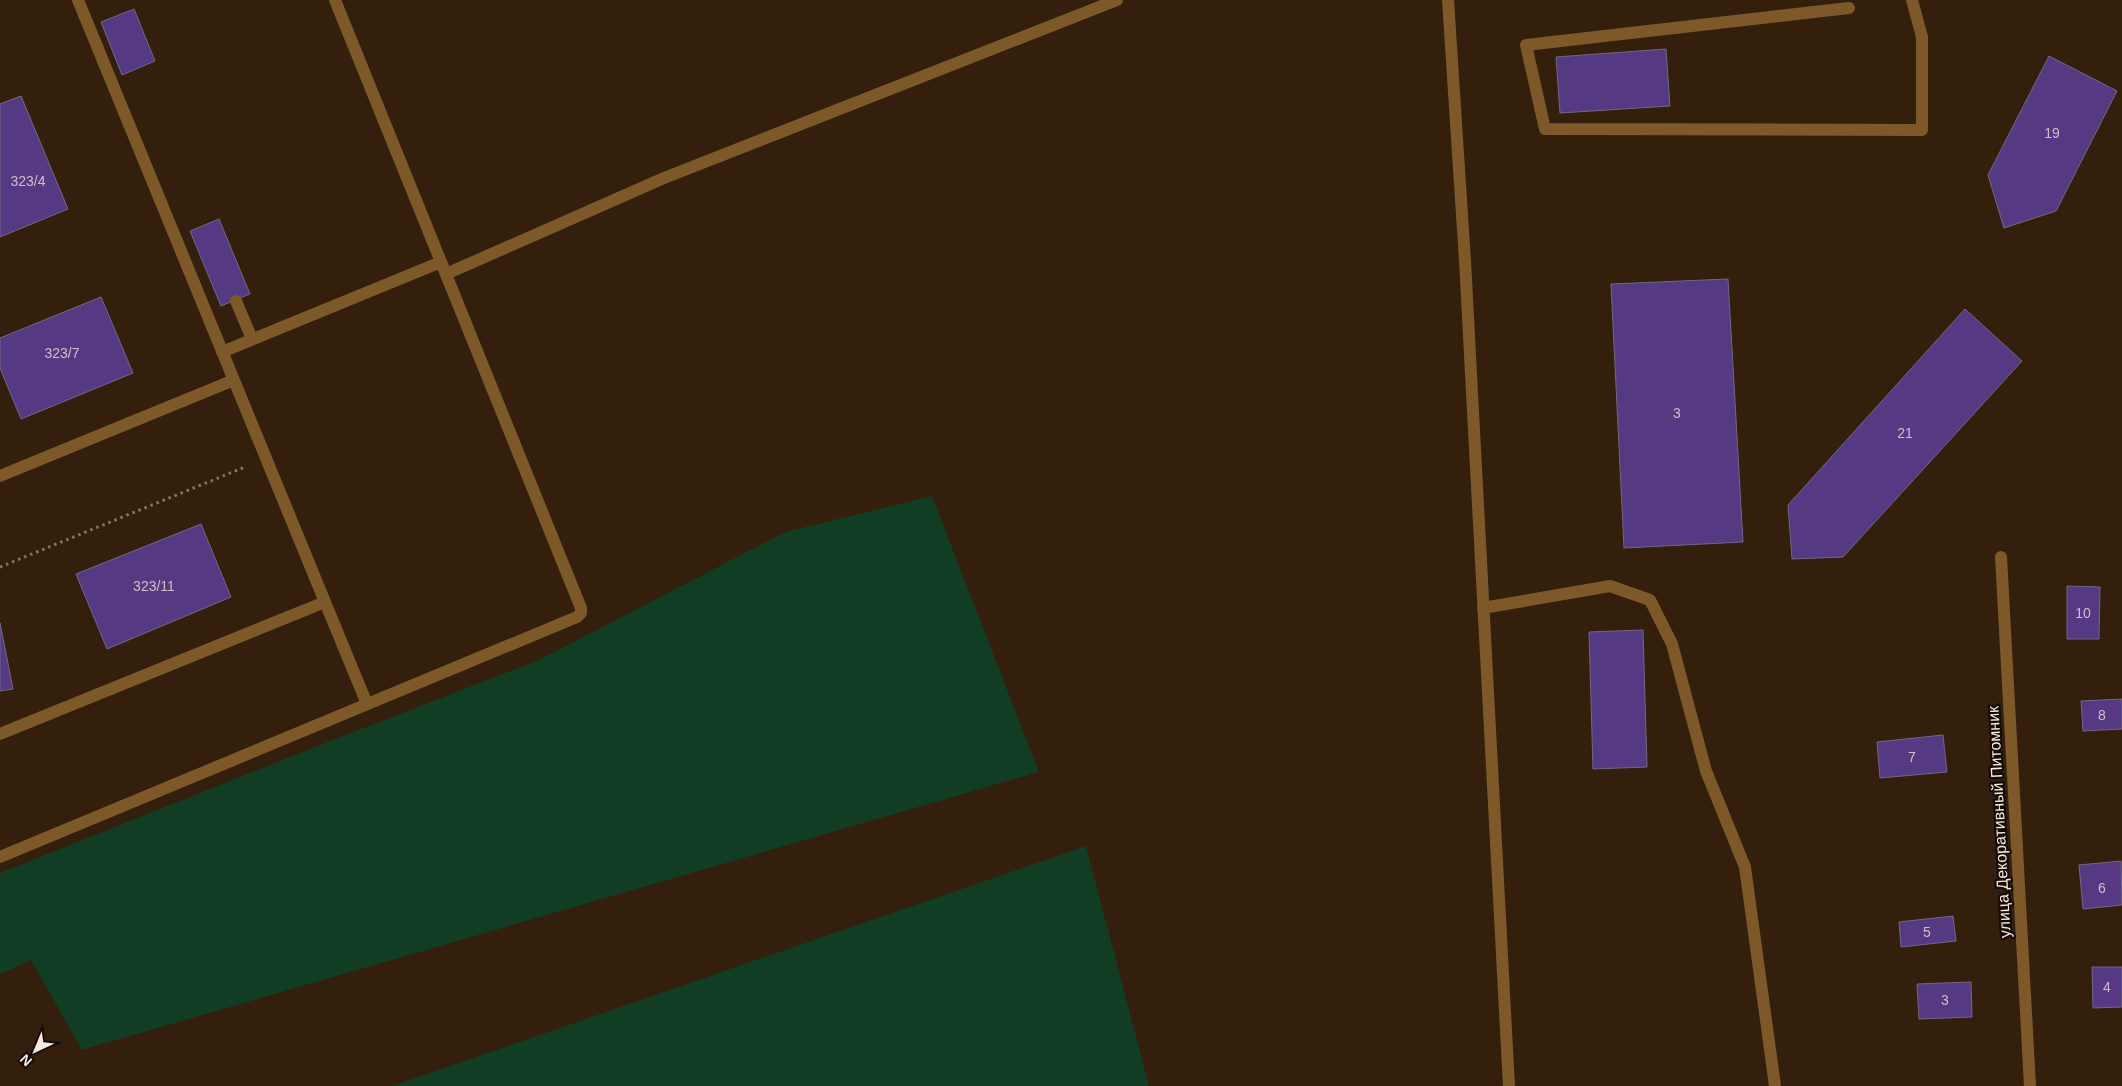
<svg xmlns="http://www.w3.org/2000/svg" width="2122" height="1086" font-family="Arial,sans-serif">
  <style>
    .green { fill: #113d24 }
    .building { fill: #553982; stroke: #716984 }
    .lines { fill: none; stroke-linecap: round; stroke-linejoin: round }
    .path { stroke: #867564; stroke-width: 3; stroke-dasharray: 2.5 4; stroke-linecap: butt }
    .lane { stroke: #7d5828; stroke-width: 12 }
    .street { stroke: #7d5828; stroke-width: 12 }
    .labels { text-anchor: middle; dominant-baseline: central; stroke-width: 4.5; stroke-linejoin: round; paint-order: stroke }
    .number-label { font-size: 14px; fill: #cfbec8 }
    .street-label { font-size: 16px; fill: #f8ebdf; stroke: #140b04 }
  </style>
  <rect width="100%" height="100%" fill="#331f0b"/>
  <path class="green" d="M932,496L1039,772L82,1050L31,960L0,974V873L320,745L539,660L785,532Z
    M1086,846L1149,1086H392Z"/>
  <path class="building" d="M134,9L155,61L122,75L101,22Z
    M1666,49L1670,106L1560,113L1556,57Z
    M2049,56L2117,91L2056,211L2004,228L1988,175Z
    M21,96L68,209L0,237V104Z
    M219,219L250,294L221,306L190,231Z
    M1728,279L1743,542L1624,548L1611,284Z
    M101,297L133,373L21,419L0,368V338Z
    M1965,309L2022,361L1843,557L1792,559L1788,505Z
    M201,524L231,597L107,649L76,574Z
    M2067,586L2100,587L2099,639H2067Z
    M0,623L13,689L0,691Z
    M1643,630L1647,767L1593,769L1589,632Z
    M2122,699V729L2083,731L2081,701Z
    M1943,735L1947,772L1880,778L1877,742Z
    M2121,861L2122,905L2083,909L2079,865Z
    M1953,916L1956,941L1901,947L1899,922Z
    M2092,967H2122V1007L2093,1008Z
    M1971,982L1972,1017L1919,1019L1917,984Z"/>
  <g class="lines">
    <path class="path" d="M0,567L245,467"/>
    <path class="lane" d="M1849,8L1526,45L1545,129L1922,130V37L1912,0
      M236,301L252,339
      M222,352L441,262
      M0,476L234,380
      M325,602L367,704
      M1483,608L1610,586L1650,600L1672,644L1706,771L1745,867L1775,1086
      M0,734L325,602L78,0
      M0,857L577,617L581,613V608L335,0"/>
    <path class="street" d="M1448,0L1465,261L1509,1086
      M446,274L664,178L1117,0
      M2001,557L2030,1086"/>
  </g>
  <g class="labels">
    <g class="number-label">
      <text x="2052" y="133">19</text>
      <text x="28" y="181">323/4</text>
      <text x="62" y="353">323/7</text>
      <text x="1677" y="413">3</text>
      <text x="1905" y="433">21</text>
      <text x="154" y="586">323/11</text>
      <text x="2083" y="613">10</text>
      <text x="2102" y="715">8</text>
      <text x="1912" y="757">7</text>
      <text x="2102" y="888">6</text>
      <text x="1927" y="932">5</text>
      <text x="2107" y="987">4</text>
      <text x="1945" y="1000">3</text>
    </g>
    <g class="street-label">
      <text transform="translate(1999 822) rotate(-93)">улица Декоративный Питомник</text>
    </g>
  </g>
  <g transform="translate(35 1051) rotate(224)" stroke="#140b04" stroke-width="4" paint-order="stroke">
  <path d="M0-4L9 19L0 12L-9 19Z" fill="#f8ebdf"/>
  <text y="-8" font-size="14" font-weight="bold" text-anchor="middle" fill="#f8ebdf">N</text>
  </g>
</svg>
